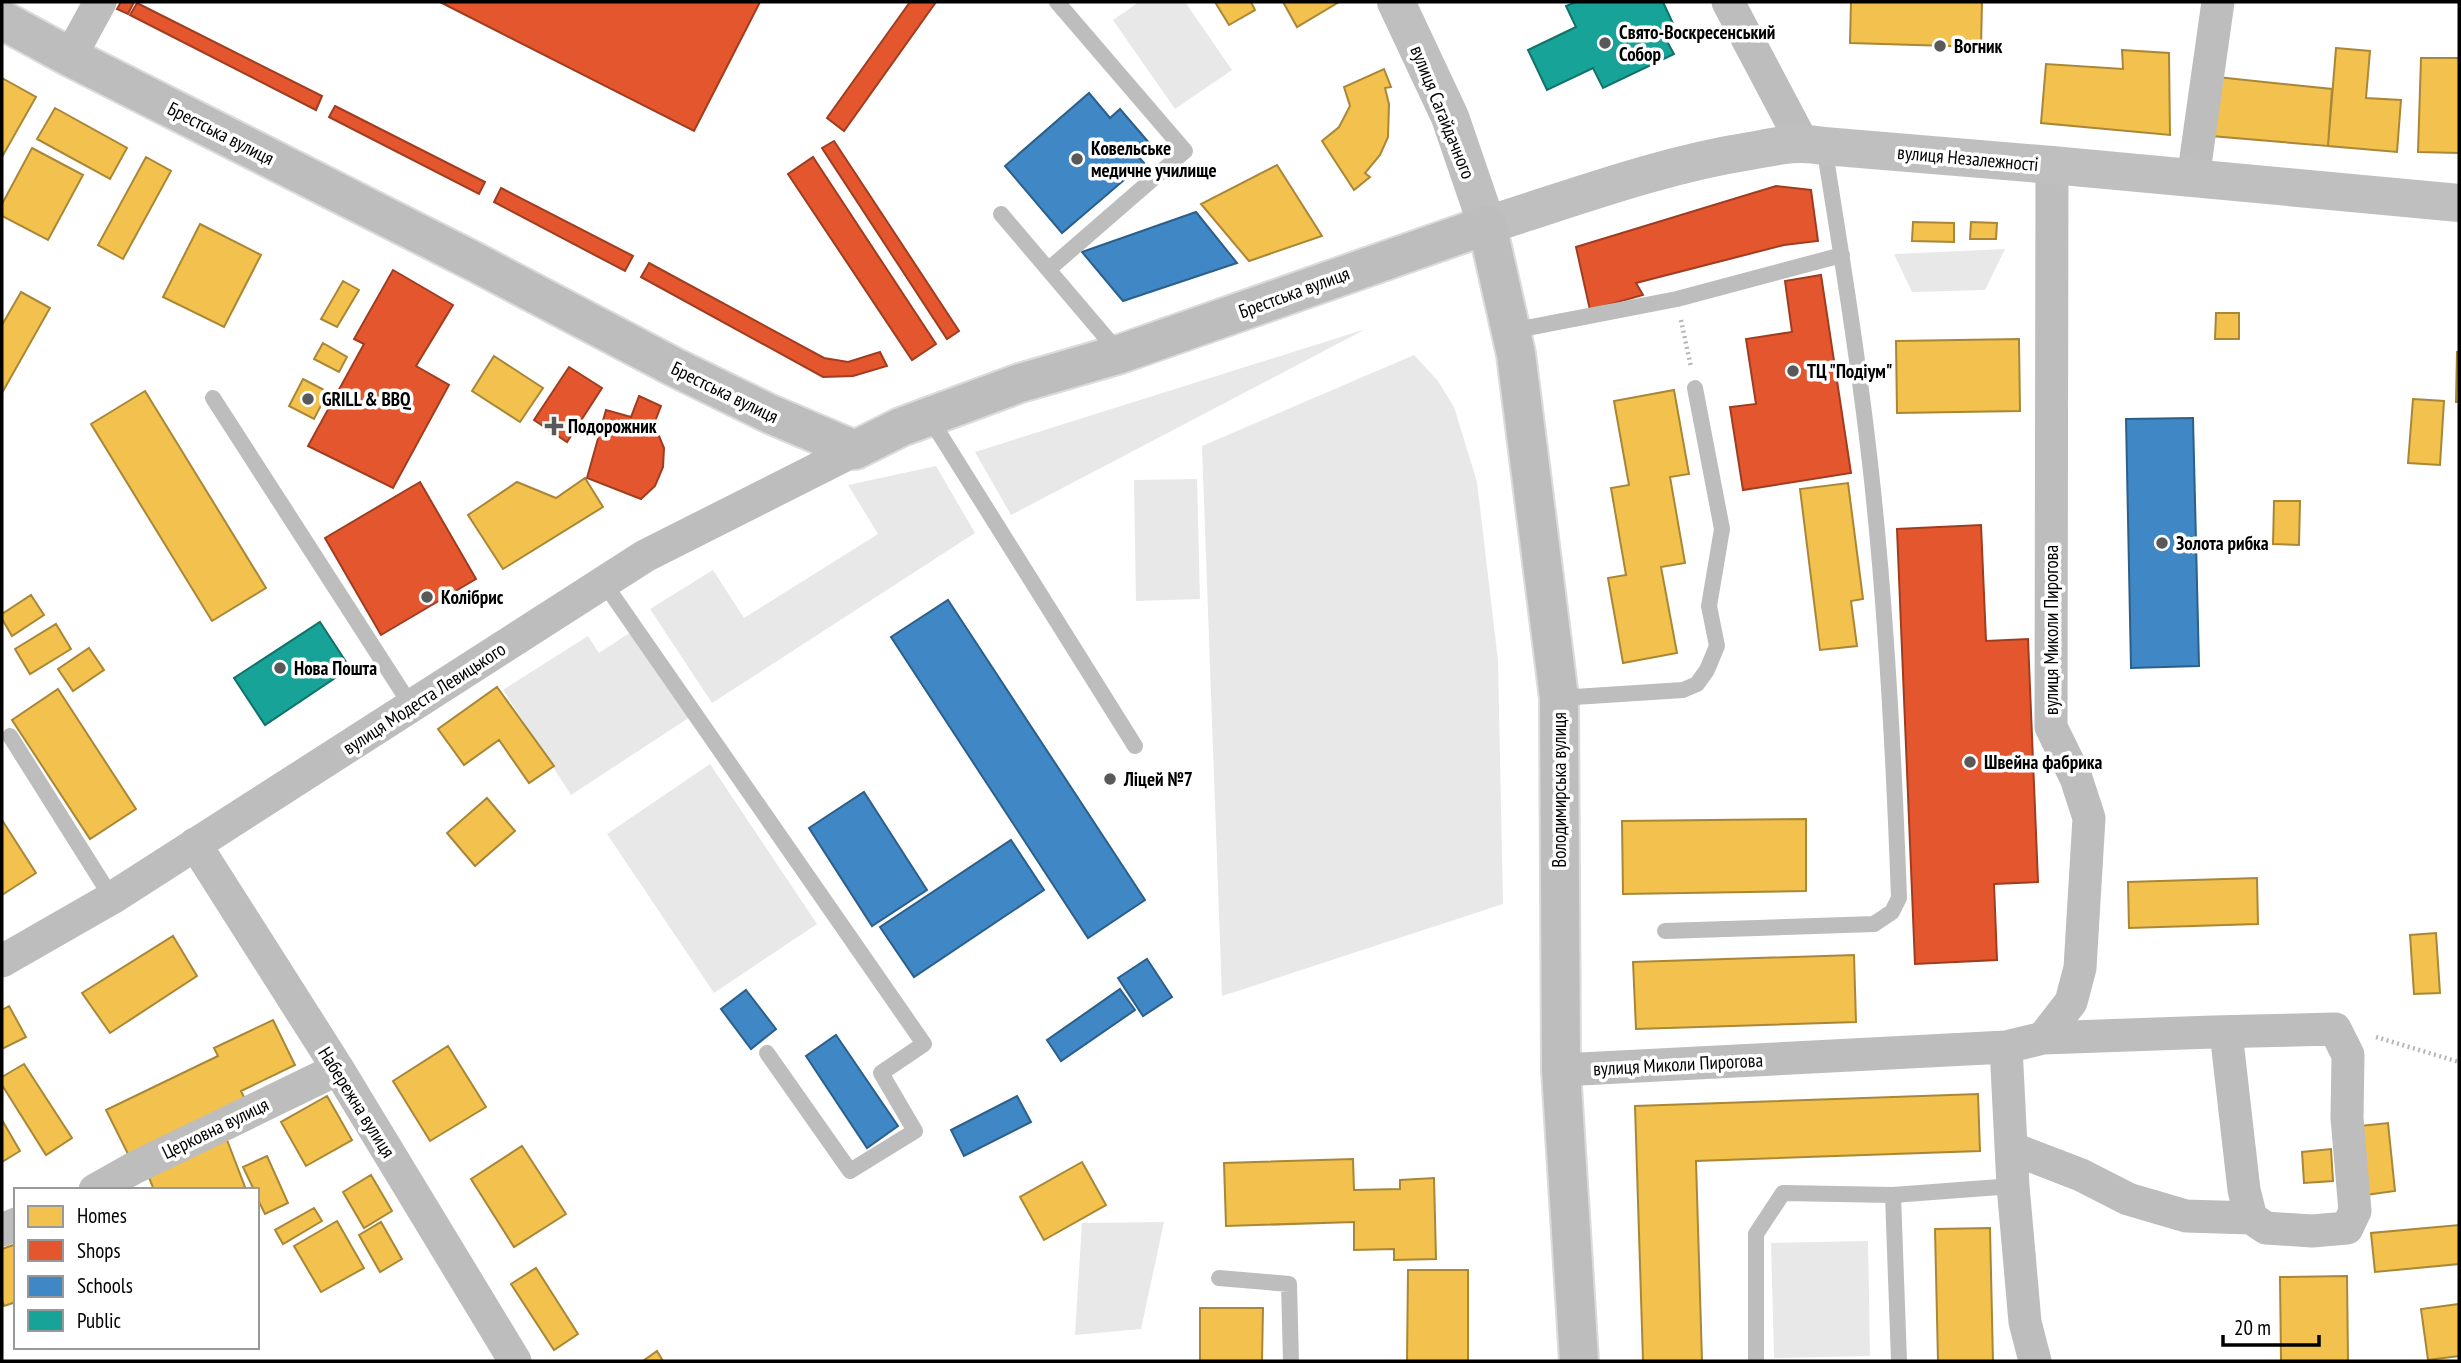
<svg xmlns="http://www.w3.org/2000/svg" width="2461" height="1363" font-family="'PT Sans Narrow',sans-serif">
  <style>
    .green { fill: #e8e8e8 }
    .homes { fill: #f2c14e; stroke: #a98737; stroke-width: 2 }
    .shops { fill: #e4572e; stroke: #a03d20; stroke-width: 2 }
    .schools { fill: #3f88c5; stroke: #2c5f8a; stroke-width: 2 }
    .public { fill: #17a398; stroke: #10726a; stroke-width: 2 }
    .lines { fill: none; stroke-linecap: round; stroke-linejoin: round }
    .primary-casing { stroke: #dbdbdb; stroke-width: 42 }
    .path { stroke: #b8b8b8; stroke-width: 4.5; stroke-dasharray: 2 3.5; stroke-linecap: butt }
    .service { stroke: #bdbdbd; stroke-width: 16 }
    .minor { stroke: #bdbdbd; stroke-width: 33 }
    .secondary { stroke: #bfbfbf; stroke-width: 38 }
    .primary { stroke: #bdbdbd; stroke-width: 38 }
    .poi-dot { fill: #595959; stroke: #fff; stroke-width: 2.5 }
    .labels { text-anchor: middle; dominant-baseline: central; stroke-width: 7; stroke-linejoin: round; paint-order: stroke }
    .poi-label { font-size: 19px; font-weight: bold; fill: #000; stroke: #fff; text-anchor: start }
    .street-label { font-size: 19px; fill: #000; stroke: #fff }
  </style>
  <rect width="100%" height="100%" fill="#fff"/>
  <path class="green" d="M1139,2H1185L1232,70L1175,109L1113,20Z
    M2005,249L1985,290L1912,292L1894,254Z
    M1366,329L1011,515L975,452Z
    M1414,355L1438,381L1454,407L1477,482L1498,661L1503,904L1222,996L1202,446Z
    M936,466L975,533L712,703L650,609L713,570L744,618L878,534L848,485Z
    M1197,479L1200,599L1136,601L1134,480Z
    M634,630L690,717L571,795L503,690L588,636L599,653Z
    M710,764L817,924L714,993L607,834Z
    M1164,1222L1141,1329L1075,1335L1082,1223Z
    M1868,1241L1870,1356L1774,1358L1771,1243Z"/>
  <path class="homes" d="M1215,2H1251L1255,10L1229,25Z
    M1283,2H1339L1297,27Z
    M1851,2H1982L1981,47L1850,43Z
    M2336,48L2370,51L2366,98L2401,100L2397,152L2328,146Z
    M2122,50L2169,53L2170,135L2041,123L2046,64L2123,69Z
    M2421,58H2459V153L2418,152Z
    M1384,69L1391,87L1385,88L1389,104L1388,137L1380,155L1365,173L1370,177L1354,190L1322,141L1339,127L1350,106L1344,87Z
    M2217,77L2332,89L2328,146L2211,136Z
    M2,78L36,97L2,157Z
    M55,108L127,148L110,179L37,139Z
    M32,148L83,175L48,240L2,216V204Z
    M146,157L171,171L123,259L98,245Z
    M1277,165L1322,236L1249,261L1201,204Z
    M1913,222L1954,223V242L1912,241Z
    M1971,222L1997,223L1996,239H1970Z
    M200,224L261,255L224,327L163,297Z
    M343,281L359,290L337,327L321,319Z
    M21,292L50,308L2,393V325Z
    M2216,313H2239V339H2215Z
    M2019,339L2020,411L1897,413L1896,341Z
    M323,343L347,357L339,372L314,359Z
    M2457,352H2459V402H2456Z
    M494,356L543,388L520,422L472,391Z
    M303,379L328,392L314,419L289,406Z
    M1674,390L1689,474L1670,477L1685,563L1661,567L1677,653L1623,663L1608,578L1626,575L1611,488L1629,485L1614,401Z
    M145,391L266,588L212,621L91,424Z
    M2413,399L2444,401L2440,465L2408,463Z
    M585,478L603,507L503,569L468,515L517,482L556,498Z
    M1848,483L1863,599L1851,601L1857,646L1820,650L1800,489Z
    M2274,501H2300L2299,545L2273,544Z
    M31,595L44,615L12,636L2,619V614Z
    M56,624L71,649L30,674L15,649Z
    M89,648L104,670L73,691L58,669Z
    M497,687L554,766L529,783L499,740L464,765L438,729Z
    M58,689L136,809L90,839L12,720Z
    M487,798L515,831L475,866L447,833Z
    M1806,819V891L1623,894L1622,821Z
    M2,820L36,873L2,895Z
    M2257,878L2258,924L2129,928L2128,882Z
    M2436,933L2440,993L2414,994L2410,935Z
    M173,936L197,976L110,1033L82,993Z
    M1854,955L1856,1022L1636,1029L1633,962Z
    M9,1006L26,1037L2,1049V1010Z
    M273,1020L295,1065L241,1091L245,1099L129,1156L106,1110L218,1056L214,1048Z
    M448,1046L486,1107L430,1141L393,1081Z
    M24,1064L72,1138L46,1155L2,1085V1077Z
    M1978,1094L1980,1151L1696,1161L1702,1361H1643L1635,1106Z
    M327,1096L352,1140L306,1166L281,1122Z
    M2,1120L20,1151L2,1162Z
    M2388,1123L2395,1191L2358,1196L2351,1127Z
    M227,1140L245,1187L238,1190H154L146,1170Z
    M522,1146L566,1214L514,1247L471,1179Z
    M2331,1149L2333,1181L2304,1183L2302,1152Z
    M267,1156L288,1203L265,1214L257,1198V1190H254L243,1167Z
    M1353,1159L1354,1190L1400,1189V1180L1434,1178L1436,1259L1394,1260V1249L1354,1250V1222L1226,1226L1224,1163Z
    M1082,1162L1106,1205L1044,1240L1020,1197Z
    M371,1175L392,1211L364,1228L343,1192Z
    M314,1208L322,1221L283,1244L275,1230Z
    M337,1221L364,1268L321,1292L294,1246Z
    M381,1222L402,1259L380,1272L359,1235Z
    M2459,1225V1264L2375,1272L2371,1233Z
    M1990,1228L1993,1361H1938L1935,1229Z
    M16,1244V1302L4,1306L2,1299V1249Z
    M536,1268L578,1334L554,1350L511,1284Z
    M1408,1270H1468V1361H1407Z
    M2347,1276L2348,1361H2281L2280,1277Z
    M2459,1304V1356L2428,1360L2421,1309Z
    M1200,1308H1263L1262,1361H1200Z
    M657,1351L663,1361H643Z"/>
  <path class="shops" d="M121,2H134L128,14L117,9Z
    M440,2H760L694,131Z
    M910,2H936L844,131L827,118Z
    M137,3L322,96L316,110L130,15Z
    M335,106L485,182L479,194L329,117Z
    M834,141L959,331L947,339L822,148Z
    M813,157L936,344L912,360L788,174Z
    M1776,186L1811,190L1818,241L1784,245L1636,283L1643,295L1590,310L1576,247Z
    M501,188L633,256L625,271L494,202Z
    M649,263L824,358L848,362L880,352L887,366L853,376L823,377L641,277Z
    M393,270L453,305L416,366L449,385L393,488L308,446L364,344L354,339Z
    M1821,275L1851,473L1743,490L1730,407L1756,404L1746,339L1792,332L1785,281Z
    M569,367L602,388L567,442L534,420Z
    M639,396L661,406L654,424L664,448L663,467L655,486L641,499L587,478L606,410L631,417Z
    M420,482L476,579L381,635L325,538Z
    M1981,525L1986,641L2028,639L2038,882L1994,884L1997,960L1915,964L1897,529Z"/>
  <path class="schools" d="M1089,93L1110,118L1120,109L1150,144L1137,155L1144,163L1062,233L1005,166Z
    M1196,212L1237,263L1123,301L1082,252Z
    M2193,418L2199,666L2131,668L2126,419Z
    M948,600L1145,900L1088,938L891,637Z
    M864,792L927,890L872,926L809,828Z
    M1011,840L1044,890L914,977L880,927Z
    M1147,959L1172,997L1143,1016L1118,978Z
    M1120,989L1135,1010L1061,1061L1047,1040Z
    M746,990L776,1029L751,1049L721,1009Z
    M836,1035L898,1126L867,1148L806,1056Z
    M1017,1096L1031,1122L964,1156L951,1130Z"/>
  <path class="public" d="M1576,2H1663L1676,30L1664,36L1674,54L1603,88L1593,68L1547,90L1528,50L1576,27L1566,6Z
    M320,622L350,668L265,725L234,678Z"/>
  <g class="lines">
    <g class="primary-casing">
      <path id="primary" d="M2,20L70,57L475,262L674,367L770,414L855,450L901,427L1020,383L1120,354L1487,225L1516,354L1559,698L1561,1070L1579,1361"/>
    </g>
    <path class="path" d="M1681,320L1691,367
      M2376,1037L2459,1062"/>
    <path class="service" d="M1001,214L1120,354
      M1049,269L1185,151L1057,2
      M1511,331L1677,299L1842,255
      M213,398L412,707
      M929,417L1135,746
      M604,583L924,1044L881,1073L915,1131L850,1171L767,1053
      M1559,698L1683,690L1697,684L1707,670L1717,646L1709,606L1722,529L1695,388
      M10,736L112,898
      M1665,931L1874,924L1892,912L1899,898C1894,759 1887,620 1872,481C1860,369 1842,258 1824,146
      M1893,1195L1899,1361
      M1219,1278L1289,1284L1291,1361
      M1756,1361V1234L1783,1193L1893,1195L2013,1186"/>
    <path class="minor" d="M1728,2L1802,142
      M70,57L100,2
      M2193,179L2218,2
      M195,844L338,1069L515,1361
      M2,961L112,898L645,556L855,450
      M2043,1038L2213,1032C2254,1031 2294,1030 2335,1029L2348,1055L2347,1118L2355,1211L2347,1228L2312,1231L2266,1228L2251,1218L2244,1190L2226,1032
      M2006,1047L2013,1186L2025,1322L2035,1361
      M1561,1070L2006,1047L2043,1038L2071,1002L2080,968L2089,818L2076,778L2051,727L2052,165
      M2011,1148L2081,1175L2128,1199L2186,1216L2251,1218
      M95,1190L134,1168L338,1069
      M2,1230L16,1224"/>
    <path class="secondary" d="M1396,2L1450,117L1487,225C1573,198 1661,165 1750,151C1778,146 1795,141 1824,146L2052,165L2459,203"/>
    <use href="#primary" class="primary"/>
  </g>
  <g class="poi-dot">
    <circle cx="1605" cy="43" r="7"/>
    <circle cx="1940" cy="46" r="7"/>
    <circle cx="1077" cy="159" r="7"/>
    <circle cx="1793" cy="371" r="7"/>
    <circle cx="308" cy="399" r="7"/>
    <path d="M550.5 415.5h7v7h7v7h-7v7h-7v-7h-7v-7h7z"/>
    <circle cx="2162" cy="543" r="7"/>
    <circle cx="427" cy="597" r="7"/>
    <circle cx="280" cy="668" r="7"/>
    <circle cx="1970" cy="762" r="7"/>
    <circle cx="1110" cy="779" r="7"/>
  </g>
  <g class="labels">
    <g class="poi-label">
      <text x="1619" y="32">Свято-Воскресенський<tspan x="1619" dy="22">Собор</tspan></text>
      <text x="1954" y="46">Вогник</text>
      <text x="1091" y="148">Ковельське<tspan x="1091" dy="22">медичне училище</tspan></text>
      <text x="1807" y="371">ТЦ "Подіум"</text>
      <text x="322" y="399">GRILL &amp; BBQ</text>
      <text x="568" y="426">Подорожник</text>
      <text x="2176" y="543">Золота рибка</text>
      <text x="441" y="597">Колібрис</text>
      <text x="294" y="668">Нова Пошта</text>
      <text x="1984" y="762">Швейна фабрика</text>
      <text x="1124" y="779">Ліцей №7</text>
    </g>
    <g class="street-label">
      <text transform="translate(1443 112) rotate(68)">вулиця Сагайдачного</text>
      <text transform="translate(221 133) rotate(27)">Брестська вулиця</text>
      <text transform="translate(1968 158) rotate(5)">вулиця Незалежності</text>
      <text transform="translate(1294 292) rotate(-20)">Брестська вулиця</text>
      <text transform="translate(725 392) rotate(26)">Брестська вулиця</text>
      <text transform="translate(2051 630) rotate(-90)">вулиця Миколи Пирогова</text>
      <text transform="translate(424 698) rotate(-33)">вулиця Модеста Левицького</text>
      <text transform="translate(1559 790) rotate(-90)">Володимирська вулиця</text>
      <text transform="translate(1678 1064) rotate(-3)">вулиця Миколи Пирогова</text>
      <text transform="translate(357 1102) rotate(58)">Набережна вулиця</text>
      <text transform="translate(215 1128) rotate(-26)">Церковна вулиця</text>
    </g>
  </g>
  <rect width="2461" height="1363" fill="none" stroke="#000000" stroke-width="7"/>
  <rect x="14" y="1188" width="245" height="161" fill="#ffffff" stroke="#999999" stroke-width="2"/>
  <rect x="28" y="1206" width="35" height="21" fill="#f2c14e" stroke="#999999" stroke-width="2"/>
  <text x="77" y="1223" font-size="21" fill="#000000">Homes</text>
  <rect x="28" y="1240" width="35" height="21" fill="#e4572e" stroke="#999999" stroke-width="2"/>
  <text x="77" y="1258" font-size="21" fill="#000000">Shops</text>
  <rect x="28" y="1276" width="35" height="21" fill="#3f88c5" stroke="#999999" stroke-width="2"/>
  <text x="77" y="1293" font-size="21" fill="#000000">Schools</text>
  <rect x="28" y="1310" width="35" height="21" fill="#17a398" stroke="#999999" stroke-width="2"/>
  <text x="77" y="1328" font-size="21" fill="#000000">Public</text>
  <path d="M2223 1335v10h96v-10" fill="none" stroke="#000000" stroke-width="3.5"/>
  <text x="2234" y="1335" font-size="21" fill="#000000" stroke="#ffffff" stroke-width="5" paint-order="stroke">20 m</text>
</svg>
